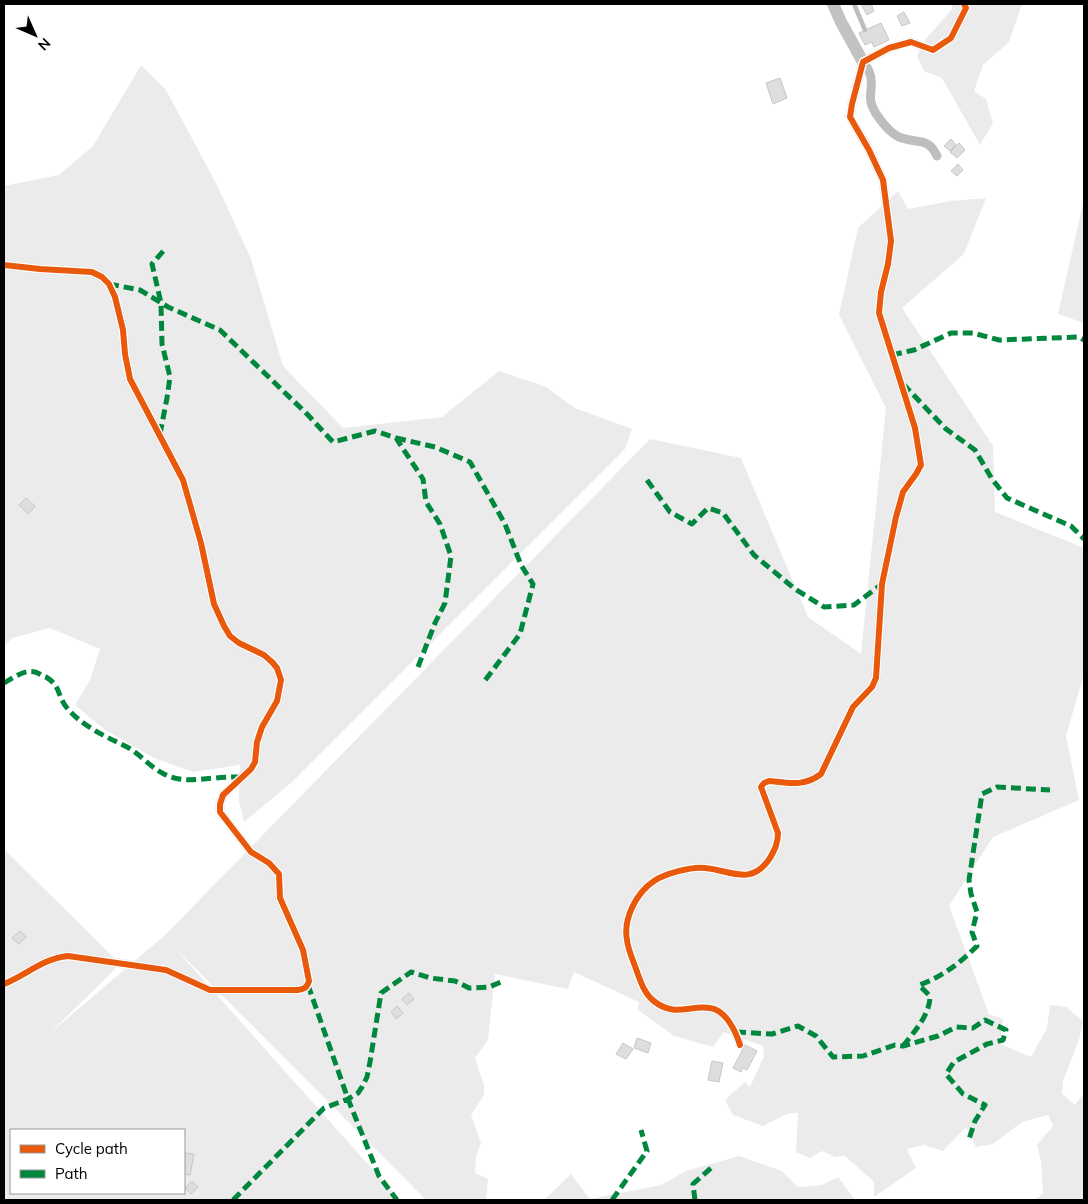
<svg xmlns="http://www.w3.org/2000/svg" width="1088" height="1204" font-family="Mulish,sans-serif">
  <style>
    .green { fill: #ebebeb; fill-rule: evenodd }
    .building { fill: #dedede; stroke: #c6c6c6 }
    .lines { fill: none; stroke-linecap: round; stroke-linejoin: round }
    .lane { stroke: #bebebe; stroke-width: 4.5 }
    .street { stroke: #bebebe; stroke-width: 9 }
    .secondary { stroke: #c2c2c2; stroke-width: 12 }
    .quiet { stroke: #00873e; stroke-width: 5; stroke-dasharray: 10 5; stroke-linecap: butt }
    .cycleway-casing { stroke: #fff; stroke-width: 9 }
    .cycleway { stroke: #e8590c; stroke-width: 6 }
  </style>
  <rect width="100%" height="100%" fill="#fff"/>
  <path class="green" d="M951,4H1022L1009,42L983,65L974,91L986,99L993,123L980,145L942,78L924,71L917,56L924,41L952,9Z
    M141,65L166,90L218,187L251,259L283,366L343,428L442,417L499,371L546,387L575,408L632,429L625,449L292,782L244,822L239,801L240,765L193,772L154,758L105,730L75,705L90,680L100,649L50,628L12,638L4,646V186L59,175L93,146Z
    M898,191L908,209L951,201L986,198L964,254L902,308L993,446L995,512L1084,548V674L1066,736L1079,800L993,837L949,906L989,1014L1003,1019L1000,1044L1031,1057L1047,1028L1050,1005L1066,1007L1083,1021L1079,1040L1063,1081L1062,1094L1075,1105L1084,1093V1200H1034L1043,1194L1041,1161L1037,1145L1053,1126L1048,1115L1022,1122L993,1144L976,1147L966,1127L943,1151L924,1145L907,1149L916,1168L874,1197V1182L845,1156L835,1157L822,1151L810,1158L796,1152L798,1113H789L763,1126L733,1115L725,1100L745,1082L750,1087L764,1056L763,1046L724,1032L713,1047L674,1036L638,1010L639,1002L574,972L568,989L495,974L488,1040L475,1058L484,1085V1095L471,1115L481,1143L476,1157L475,1173L488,1179L486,1200H426L173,946L400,1200H4V849L120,964L49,1034L164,936L650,439L741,458L808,617L861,654L886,408L839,315L858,228ZM11,1130H184V1193H11Z
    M1084,199V323L1058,314Z
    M739,1156L782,1171L798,1187L822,1185L838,1177L855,1200H544L571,1174L590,1199L661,1185L686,1171Z"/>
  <path class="building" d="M861,4H871L874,11L867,15Z
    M904,12L910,23L902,26L897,16Z
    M881,23L889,40L874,47L872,42L865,45L859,33Z
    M780,78L787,98L773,104L766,83Z
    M951,139L956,145L950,151L944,146Z
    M959,143L965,150L957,158L950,152Z
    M958,164L963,170L957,176L951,171Z
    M26,498L35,506L28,514L19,505Z
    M20,931L26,937L19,944L12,938Z
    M409,993L414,999L407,1005L402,999Z
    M397,1006L403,1013L396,1019L391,1012Z
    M637,1038L651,1043L648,1053L634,1048Z
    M623,1043L633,1049L626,1059L616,1054Z
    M745,1045L757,1051L747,1070L743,1068L741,1072L733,1068Z
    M712,1061L723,1063L719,1082L708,1080Z
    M184,1153L194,1154L190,1175L184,1174Z
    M192,1181L198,1187L191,1194L185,1188Z"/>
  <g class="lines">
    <path class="lane" d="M854,4L865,30"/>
    <path class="street" d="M863,62C865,65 868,68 869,71C877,89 862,96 879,118C885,126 893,136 902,138C919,144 928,137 937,156
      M4,265L40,269L92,272L102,277L109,284L115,297L123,330L125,354L130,379L183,480L201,543L214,604L224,626L230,636L239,643L264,655L272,662L277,668L281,680L277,701L262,727L257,742L255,762L251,769L223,795L220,804V812L251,852L269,863L279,874L280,898L303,950L309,981C307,988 304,989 298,990H210L166,970L68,956C44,958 26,975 4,984
      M740,1045C736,1032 726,1010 710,1008C689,1005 675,1017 655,1002C644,994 641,982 636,969C633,960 628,950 627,940C623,919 636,893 654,881C664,874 692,866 705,868C730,870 751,887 770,858C775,849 778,843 778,833L761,787L764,783L769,781C789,783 804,787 821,774L853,707L872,687L876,678L882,584L896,517L903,492L916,474L921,465L915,428L879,313L881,292L888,264L891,241L883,180L869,150L850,117L852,104L863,62L889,48L911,42L933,50L951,38L966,8L964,4"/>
    <path class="secondary" d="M833,4L841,22L863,62"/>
    <path class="quiet" d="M109,284L140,290L168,307L220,330L307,414L333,442L375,431L396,438L423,479L426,502L440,524L451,556L445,603L435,623L418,667
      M892,355L914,350L951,333H973L999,340L1079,337L1084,340
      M903,384L946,429L975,450L992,479L1007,498L1071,526L1084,539
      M160,434L167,398L170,377L162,344L161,303L152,264L165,249
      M396,438L435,447L470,462L505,524L521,565L533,584L520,634L483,683
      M647,480L670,512L692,524L708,508L723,513L754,555L795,589L824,607L854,605L882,584
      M4,683C13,678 25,669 35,672C39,673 42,676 46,677C61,686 57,696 67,708C83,727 105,736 127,747C140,754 150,767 164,774C182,783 197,779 216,778C225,777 234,777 243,777
      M308,985L348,1099L379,1176L397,1200
      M736,1032L772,1034L798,1026L816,1036L833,1057L863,1056L895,1045L903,1046L938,1036L956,1027L973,1028L985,1020L1006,1030L1003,1040L987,1044L954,1062L946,1074L963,1094L985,1105L975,1121L969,1139
      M903,1046C914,1032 930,1015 930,996L919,985C942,977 960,963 977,946L972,932L977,912L971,894L969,880L982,794L997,787L1050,790
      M233,1200L324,1108L348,1099L358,1093L362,1087L367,1077L370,1062L381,993L411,972L430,978L455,981L469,988L489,987L501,982
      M612,1200L647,1151L641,1130
      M695,1200L693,1184L711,1168"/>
    <g class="cycleway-casing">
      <path id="cycleway" d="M4,265L40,269L92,272L102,277L109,284L115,297L123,330L125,354L130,379L183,480L201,543L214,604L224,626L230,636L239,643L264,655L272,662L277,668L281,680L277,701L262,727L257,742L255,762L251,769L223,795L220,804V812L251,852L269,863L279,874L280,898L303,950L309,981C307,988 304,989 298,990H210L166,970L68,956C44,958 26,975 4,984
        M740,1045C736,1032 726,1010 710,1008C689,1005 675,1017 655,1002C644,994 641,982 636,969C633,960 628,950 627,940C623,919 636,893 654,881C664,874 692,866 705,868C730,870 751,887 770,858C775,849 778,843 778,833L761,787L764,783L769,781C789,783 804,787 821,774L853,707L872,687L876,678L882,584L896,517L903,492L916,474L921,465L915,428L879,313L881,292L888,264L891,241L883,180L869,150L850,117L852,104L863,62L889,48L911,42L933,50L951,38L966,8L964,4"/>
    </g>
    <use href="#cycleway" class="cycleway"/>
  </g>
  <rect width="1088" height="1204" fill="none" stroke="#000000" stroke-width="10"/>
  <rect x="10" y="1129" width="175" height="65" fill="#ffffff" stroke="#999999"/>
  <rect x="20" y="1145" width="25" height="8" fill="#e8590c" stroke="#999999"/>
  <text x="55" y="1154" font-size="15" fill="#000000">Cycle path</text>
  <rect x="20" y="1170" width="25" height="8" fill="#00873e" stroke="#999999"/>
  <text x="55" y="1179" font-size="15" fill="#000000">Path</text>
  <g transform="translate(35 35) rotate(135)" stroke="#ffffff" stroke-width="4" paint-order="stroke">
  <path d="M0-4L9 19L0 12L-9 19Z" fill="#000000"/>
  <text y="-8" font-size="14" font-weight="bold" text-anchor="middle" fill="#000000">N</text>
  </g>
</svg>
